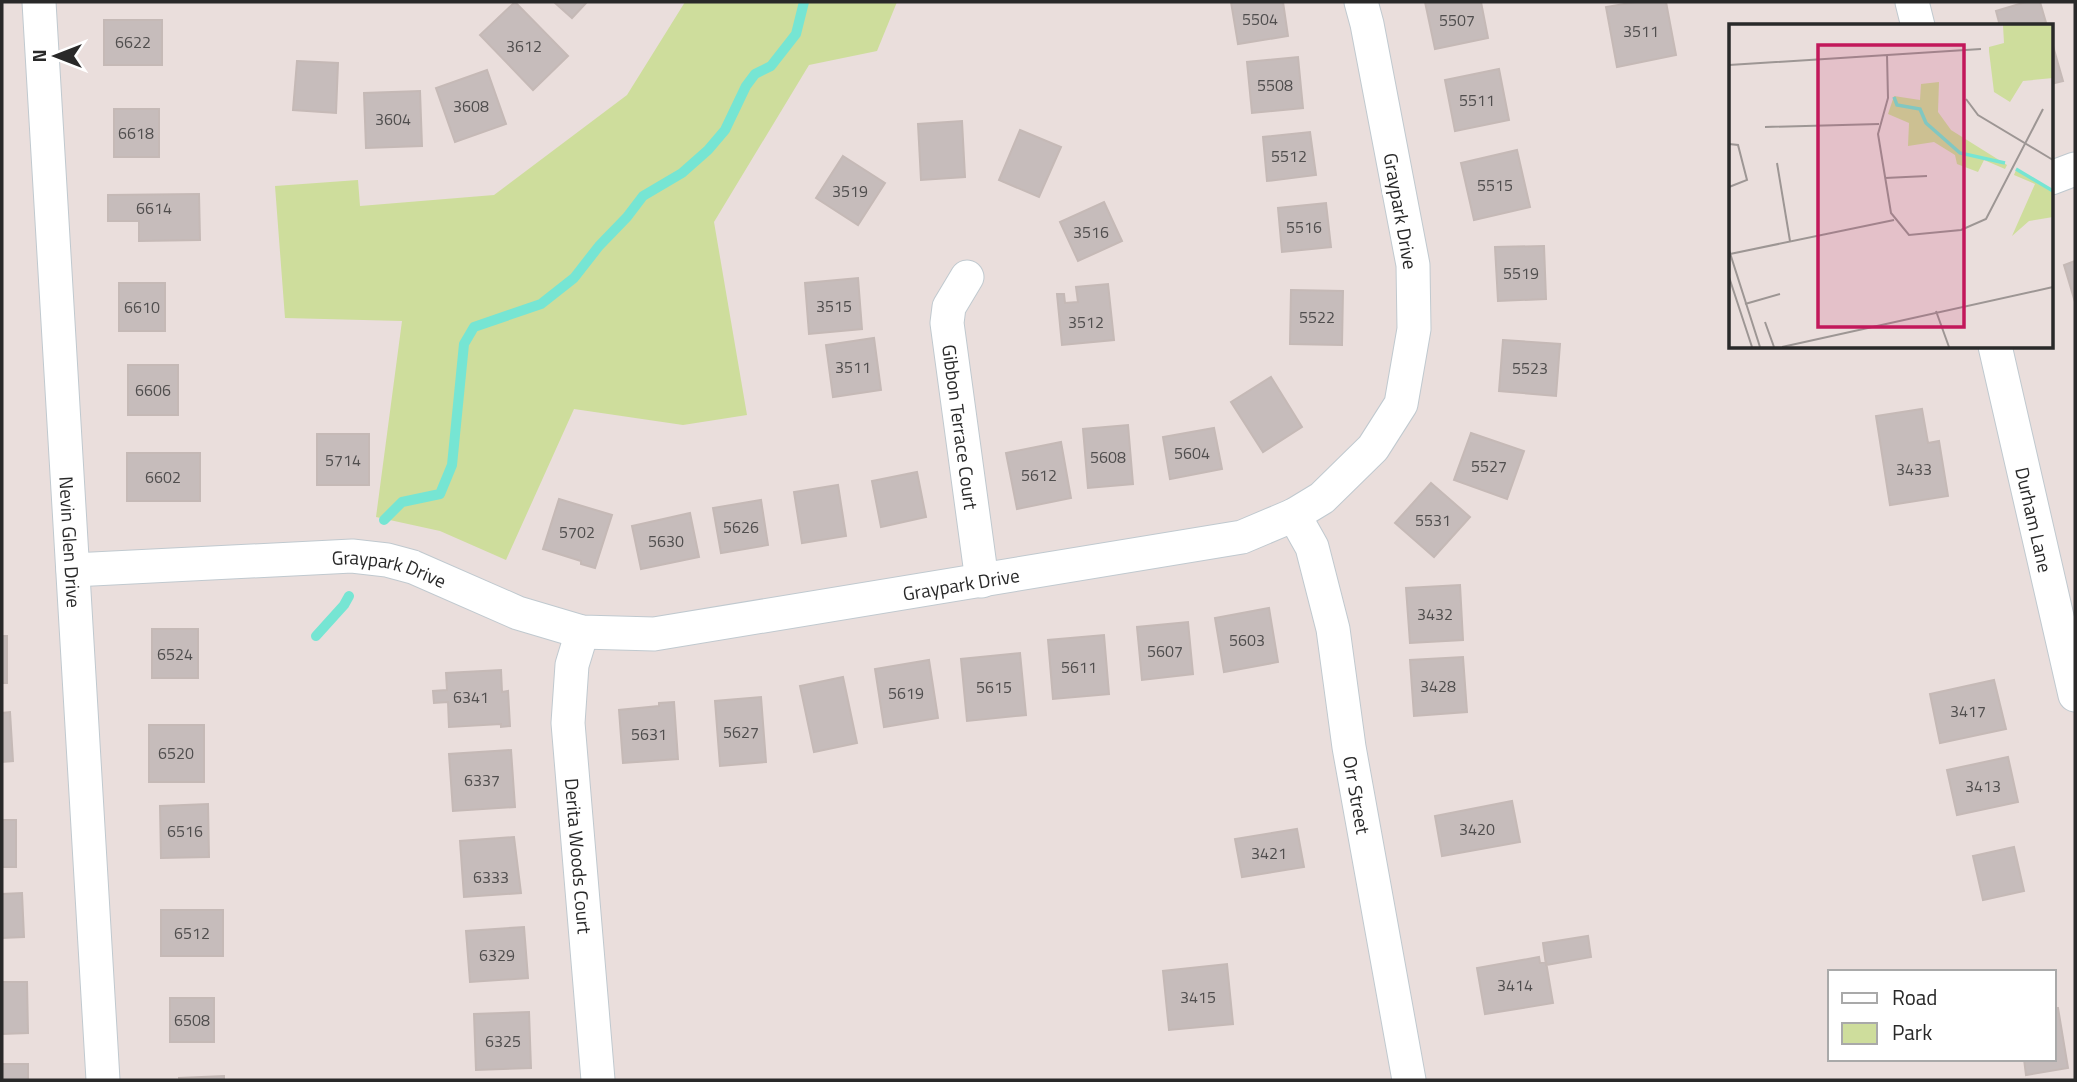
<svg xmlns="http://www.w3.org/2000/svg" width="2077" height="1082" font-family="'Titillium Web',sans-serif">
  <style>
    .green { fill: #cedd9c }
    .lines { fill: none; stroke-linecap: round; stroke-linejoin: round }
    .stream { stroke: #76e5d3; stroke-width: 10 }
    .building { fill: #c6bcbb; stroke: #c5b9b6; stroke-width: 2 }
    .minor-casing { stroke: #c0c9cf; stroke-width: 35 }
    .minor { stroke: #fff; stroke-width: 33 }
    .labels { text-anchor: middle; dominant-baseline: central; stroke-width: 7; stroke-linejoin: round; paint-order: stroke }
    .number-label { font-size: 16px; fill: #504e4e }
    .street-label { font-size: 19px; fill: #292929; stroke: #fff }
    .inset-river { fill: none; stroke: #76e5d3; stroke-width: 3.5 }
    .inset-road { fill: none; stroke: #9d9694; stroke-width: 2 }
    .view { fill: #c2185b; fill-opacity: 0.15; stroke: #c2185b; stroke-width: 3.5 }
    .inset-edge { fill: none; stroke: #292929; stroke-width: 3.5 }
  </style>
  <rect width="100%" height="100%" fill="#eadedc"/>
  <path class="green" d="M685,2H897L877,51L809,65L714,222L747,415L683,425L574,409L506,560L440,531L376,517L402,321L285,318L275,186L358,180L360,206L494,195L627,95Z"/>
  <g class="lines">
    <path class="stream" d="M384,520L402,502L440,494L452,465L464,344L474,327L541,304L574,278L599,246L627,217L643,196L682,173L708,150L725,130L746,86L755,74L771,66L796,34L804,2
      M316,636L344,605L349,596"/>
  </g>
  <path class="building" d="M515,2L568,56L533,90L480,35Z
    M554,2H587L572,18Z
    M1231,2H1283L1288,36L1238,44Z
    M1425,2H1481L1488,38L1435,49Z
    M1636,2H1666L1676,55L1617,67L1606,7Z
    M2026,2H2040L2047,26H2000L1996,11Z
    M104,20H162V65H104Z
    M2051,39L2063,81L2051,84Z
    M1298,57L1303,108L1252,113L1247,62Z
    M297,61L338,63L336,113L293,110Z
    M1499,69L1509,120L1455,131L1445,80Z
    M487,70L506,124L455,142L436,88Z
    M420,91L422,146L366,148L364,93Z
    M114,109H159V157H114Z
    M962,121L965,177L921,180L918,124Z
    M1020,130L1061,147L1039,197L999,180Z
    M1310,132L1316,175L1267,181L1263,137Z
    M1517,150L1530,207L1474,220L1461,163Z
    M843,156L885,183L858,225L816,198Z
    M199,194L200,240L139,241V221H108V195Z
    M1104,202L1122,241L1078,261L1060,222Z
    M1326,203L1331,247L1282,252L1278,208Z
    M1544,246L1546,299L1498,301L1495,247Z
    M2075,261V302L2064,265Z
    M858,278L862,329L809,334L805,283Z
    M119,283H165V331H119Z
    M1108,284L1114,340L1062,345L1057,294H1064L1065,303L1078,302L1076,287Z
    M1291,290L1343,291L1342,345L1290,344Z
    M874,338L881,390L833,397L826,345Z
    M1503,340L1560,344L1556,396L1499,391Z
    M128,365H178V415H128Z
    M1271,377L1302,427L1263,452L1231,402Z
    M1922,409L1928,443L1939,441L1948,496L1890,505L1876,416Z
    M1128,425L1133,484L1088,488L1083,429Z
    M1214,428L1222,469L1170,479L1163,437Z
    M1471,433L1524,451L1507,499L1454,480Z
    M317,434H369V485H317Z
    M1061,442L1071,498L1017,509L1006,453Z
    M127,453H200V501H127Z
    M917,472L926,517L881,527L872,481Z
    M1431,483L1470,517L1434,557L1395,523Z
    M838,485L846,536L802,543L794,492Z
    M559,499L612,515L595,568L581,564V561L543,549Z
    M761,500L768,545L721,553L713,508Z
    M690,513L699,557L641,569L632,526Z
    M1460,585L1463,640L1410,643L1406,588Z
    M1269,608L1278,662L1224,672L1215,618Z
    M1188,622L1193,674L1142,680L1137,627Z
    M152,629H198V678H152Z
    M1104,635L1109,694L1053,699L1048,640Z
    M2,636H7V683H2Z
    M1020,653L1026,715L967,721L961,659Z
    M1463,657L1467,712L1414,716L1410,660Z
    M929,660L938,718L884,727L875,669Z
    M501,670L502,692L508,691L510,726L501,727V724L449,727L448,702L434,703L433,691L447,690L446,673Z
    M843,677L857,743L814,752L800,686Z
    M1994,680L2006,729L1940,743L1930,694Z
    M761,697L766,762L720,766L715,701Z
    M674,702L678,759L623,763L619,710L659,706V703Z
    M10,712L13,761L2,762V713Z
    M149,725H204V782H149Z
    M511,750L515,807L453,811L449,754Z
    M2008,757L2018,802L1957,815L1947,770Z
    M1512,801L1520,842L1442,856L1435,816Z
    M208,804L209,857L161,858L160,806Z
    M2,820H16V867H2Z
    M1297,829L1304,867L1242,877L1235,839Z
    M514,837L521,893L464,897L460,841Z
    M2014,847L2024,891L1983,900L1973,856Z
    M22,893L24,937L2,938V894Z
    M161,910H223V956H161Z
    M524,927L528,978L470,982L466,931Z
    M1588,936L1591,957L1546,965L1543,943Z
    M1539,957L1540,963L1546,962L1553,1003L1485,1014L1477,968Z
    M1227,964L1233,1024L1169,1030L1163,971Z
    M2,982H27L28,1033L2,1034Z
    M170,998H214V1042H170Z
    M2054,1008H2058L2068,1068L2026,1075L2024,1059H2054Z
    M529,1012L531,1068L476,1070L474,1014Z
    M2,1064H28V1080H2Z
    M224,1076V1080H179V1078Z"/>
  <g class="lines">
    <g class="minor-casing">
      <g id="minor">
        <path id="s1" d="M39,2L103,1080"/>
        <path d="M1912,2L1918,26"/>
        <path d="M2051,178L2075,169"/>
        <path id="s2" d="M967,277L949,307L947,323L982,581"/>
        <path id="s3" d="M1995,346L2075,695"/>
        <path id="s4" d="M1294,515L1312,547L1333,629L1349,747L1409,1080"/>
        <path id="s5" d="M73,570L352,556L387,560L413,567L518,613L582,632L654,634L1242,537L1294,515L1322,498L1373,448L1401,404L1414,329L1413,265L1367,24L1361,2"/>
        <path id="s6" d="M582,632L572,665L568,723L598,1080"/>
      </g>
    </g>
    <use href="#minor" class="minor"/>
  </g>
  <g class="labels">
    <g class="number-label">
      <text x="1260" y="19">5504</text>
      <text x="1457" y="20">5507</text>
      <text x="1641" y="31">3511</text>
      <text x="133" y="42">6622</text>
      <text x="524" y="46">3612</text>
      <text x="1275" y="85">5508</text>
      <text x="1477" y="100">5511</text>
      <text x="471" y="106">3608</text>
      <text x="393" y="119">3604</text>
      <text x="136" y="133">6618</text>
      <text x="1289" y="156">5512</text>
      <text x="1495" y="185">5515</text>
      <text x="850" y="191">3519</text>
      <text x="154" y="208">6614</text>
      <text x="1304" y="227">5516</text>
      <text x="1091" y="232">3516</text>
      <text x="1521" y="273">5519</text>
      <text x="834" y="306">3515</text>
      <text x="142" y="307">6610</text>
      <text x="1317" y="317">5522</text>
      <text x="1086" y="322">3512</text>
      <text x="853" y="367">3511</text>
      <text x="1530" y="368">5523</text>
      <text x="153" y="390">6606</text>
      <text x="1192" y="453">5604</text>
      <text x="1108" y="457">5608</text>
      <text x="343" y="460">5714</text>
      <text x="1489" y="466">5527</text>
      <text x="1914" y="469">3433</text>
      <text x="1039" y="475">5612</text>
      <text x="163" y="477">6602</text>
      <text x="1433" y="520">5531</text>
      <text x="741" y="527">5626</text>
      <text x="577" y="532">5702</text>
      <text x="666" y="541">5630</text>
      <text x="1435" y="614">3432</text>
      <text x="1247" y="640">5603</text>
      <text x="1165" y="651">5607</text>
      <text x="175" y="654">6524</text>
      <text x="1079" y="667">5611</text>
      <text x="1438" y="686">3428</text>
      <text x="994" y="687">5615</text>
      <text x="906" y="693">5619</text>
      <text x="471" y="697">6341</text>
      <text x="1968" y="711">3417</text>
      <text x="741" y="732">5627</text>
      <text x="649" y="734">5631</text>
      <text x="176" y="753">6520</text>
      <text x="482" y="780">6337</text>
      <text x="1983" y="786">3413</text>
      <text x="1477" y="829">3420</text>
      <text x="185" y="831">6516</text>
      <text x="1269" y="853">3421</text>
      <text x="491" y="877">6333</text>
      <text x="192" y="933">6512</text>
      <text x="497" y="955">6329</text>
      <text x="1515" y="985">3414</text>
      <text x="1198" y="997">3415</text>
      <text x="192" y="1020">6508</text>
      <text x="503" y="1041">6325</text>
    </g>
    <g class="street-label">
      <text transform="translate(1401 211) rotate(80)">Graypark Drive</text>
      <text stroke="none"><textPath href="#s2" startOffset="156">Gibbon Terrace Court</textPath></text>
      <text stroke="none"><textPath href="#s3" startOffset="178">Durham Lane</textPath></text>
      <text stroke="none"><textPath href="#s1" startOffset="541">Nevin Glen Drive</textPath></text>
      <text stroke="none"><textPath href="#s5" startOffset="318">Graypark Drive</textPath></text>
      <text stroke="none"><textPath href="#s5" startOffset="906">Graypark Drive</textPath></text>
      <text stroke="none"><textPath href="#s4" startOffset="289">Orr Street</textPath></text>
      <text stroke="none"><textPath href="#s6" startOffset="226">Derita Woods Court</textPath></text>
    </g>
  </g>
  <g transform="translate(1729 24)">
    <rect width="324" height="324" fill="#eadedc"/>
    <path d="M274,1H324V54L294,57L281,78L265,68L260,27V23L275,19ZM210,58L209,88L222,106L278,141L276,145L255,136L249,148L228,140L226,131L205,118L179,122L180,99L159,90L165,72L191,76L192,60ZM287,146L324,166V193L300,197L283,212L306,160L285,151Z" fill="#cedd9c"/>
    <path class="inset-river" d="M165,73L168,81L191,85L197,99L231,129L276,139M287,145L324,167"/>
    <path class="inset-road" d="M158,31L159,74L149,110L162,189L180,211L232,206L257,195L314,85M0,41L252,25M237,75L249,91L324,136M36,103L150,100M0,120L9,121L18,156L0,163M48,139L61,217M156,154L198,152M0,226L31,323M1,230L165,196M0,253L23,323M16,280L51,270M207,287L220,323M36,298L45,323M53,323L324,263"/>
    <path class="view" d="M89,21H235V303H89Z"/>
    <rect width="324" height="324" class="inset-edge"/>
  </g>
  <rect width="2077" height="1082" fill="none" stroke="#292929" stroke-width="7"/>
  <rect x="1828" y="970" width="228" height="91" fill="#ffffff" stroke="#a9a9a9" stroke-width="2"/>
  <rect x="1842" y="993" width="35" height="10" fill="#ffffff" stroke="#a9a9a9" stroke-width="2"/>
  <text x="1892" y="1005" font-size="21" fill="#292929">Road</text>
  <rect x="1842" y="1023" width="35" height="21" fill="#cedd9c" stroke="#a9a9a9" stroke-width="2"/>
  <text x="1892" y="1040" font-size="21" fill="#292929">Park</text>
  <g transform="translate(56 56) rotate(270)" stroke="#ffffff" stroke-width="5" paint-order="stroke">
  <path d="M0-5L12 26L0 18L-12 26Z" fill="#292929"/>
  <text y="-10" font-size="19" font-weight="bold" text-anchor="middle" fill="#292929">N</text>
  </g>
</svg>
